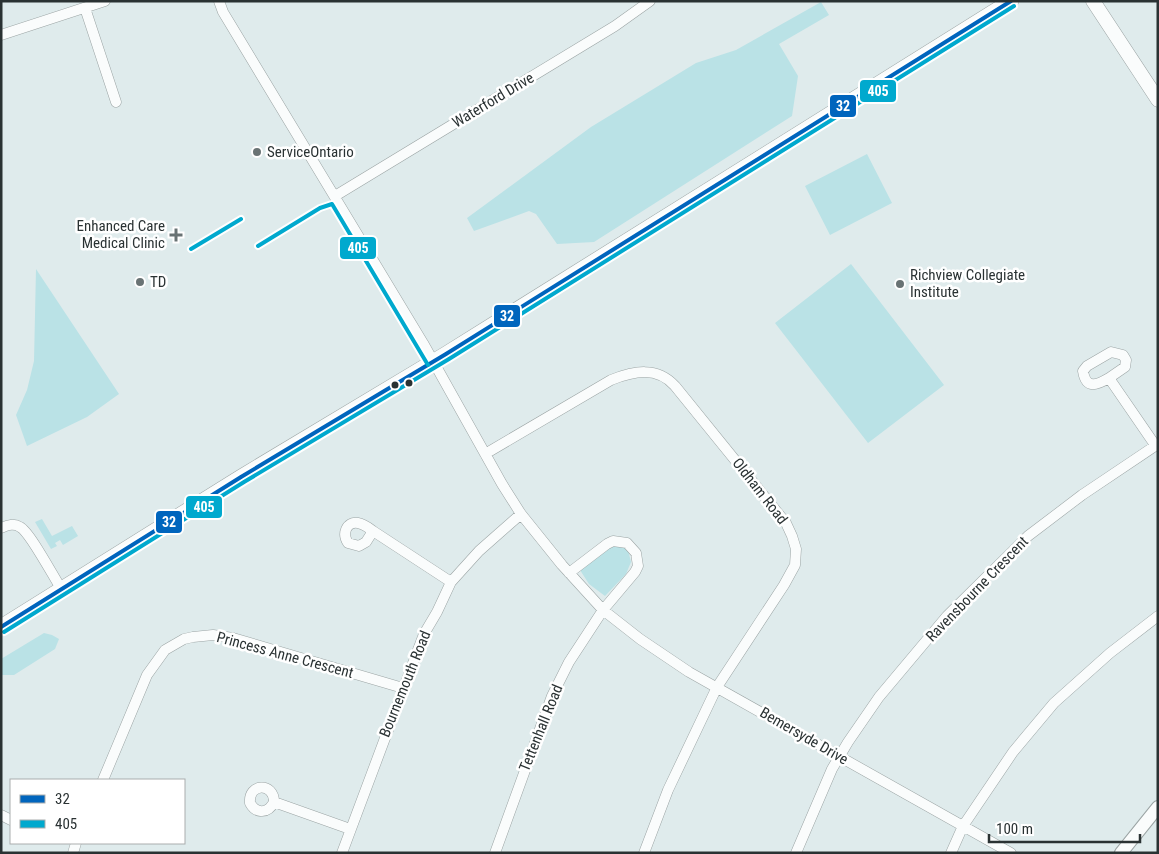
<svg xmlns="http://www.w3.org/2000/svg" width="1159" height="854" font-family="'Roboto Condensed',sans-serif">
  <style>
    .green { fill: #bae2e6 }
    .lines { fill: none; stroke-linecap: round; stroke-linejoin: round }
    .minor-casing { stroke: #9ba4a4; stroke-width: 11 }
    .tertiary-casing { stroke: #9ba4a4; stroke-width: 14 }
    .secondary-casing { stroke: #9ba4a4; stroke-width: 15 }
    .primary-casing { stroke: #9ba4a4; stroke-width: 16 }
    .minor { stroke: #fafcfc; stroke-width: 10 }
    .tertiary { stroke: #fafcfc; stroke-width: 12 }
    .secondary { stroke: #fafcfc; stroke-width: 14 }
    .primary { stroke: #fafcfc; stroke-width: 15 }
    .bus-1-casing { stroke: #fff; stroke-width: 8 }
    .bus-2-casing { stroke: #fff; stroke-width: 8 }
    .bus-1 { stroke: #0065bd; stroke-width: 4 }
    .bus-2 { stroke: #00a9ce; stroke-width: 4 }
    .poi-dot { fill: #697374; stroke: #fff; stroke-width: 2 }
    .bus-dot { fill: #2a3233; stroke: #fff; stroke-width: 2 }
    .labels { text-anchor: middle; dominant-baseline: central; stroke-width: 5; stroke-linejoin: round; paint-order: stroke }
    .street-label { font-size: 15px; fill: #2a3233; stroke: #fff }
    .poi-label { font-size: 15px; fill: #2a3233; stroke: #fff; text-anchor: start }
    .line-badge { stroke: #fff; stroke-width: 2 }
    .badge-label { font-size: 14px; text-anchor: middle; font-weight: bold; fill: #fff }
  </style>
  <rect width="100%" height="100%" fill="#dfebec"/>
  <path class="green" d="M821,2L829,15L779,44L798,76L792,116L594,242L557,244L536,214L529,211L474,231L467,218L591,127L696,63L736,50Z
    M867,154L892,203L830,235L805,186Z
    M851,264L944,385L868,443L775,323Z
    M36,269L119,394L87,417L27,446L16,415L27,390L34,361Z
    M42,519L52,536L72,526L78,536L63,545L60,540L55,543L57,546L51,549L35,522Z
    M611,545L623,546L628,550L631,562L626,574L605,596L589,584L580,570Z
    M44,633L52,635L59,639L55,649L14,675H1V659Z"/>
  <g class="lines">
    <g class="minor-casing">
      <path id="minor" d="M219,1L223,12L423,343L502,484L521,514L562,565L603,610L640,639L689,672L1011,853
        M85,8L116,102
        M1,35L105,1
        M335,196L615,26L650,1
        M1109,378C1097,385 1086,390 1083,371L1087,366L1111,352L1123,355L1126,360L1125,367L1109,378L1155,445
        M485,454L611,380C634,371 657,366 675,386L786,523L792,536L796,549L795,565L784,585L717,687L668,790L644,853
        M1,528C8,525 14,523 20,527C30,532 54,578 62,590
        M373,531L366,542L359,546L348,543C342,534 346,521 358,523C364,524 369,528 373,531L451,582
        M103,780L147,675L165,650L184,639L193,637L213,635L233,638L403,688
        M274,802C268,814 256,814 250,803C248,783 274,782 274,802L350,829
        M1,815L11,820
        M73,853L76,843
        M342,853L424,634L437,612L451,582L479,551L521,514
        M495,853L552,696L569,662L603,610L635,572L638,566L636,553L627,543L613,541L607,544L569,573
        M796,853L832,769L848,742L879,697L947,616L1028,536L1082,495L1158,444
        M951,853L963,826L1013,752L1054,703L1110,653L1158,616"/>
    </g>
    <g class="tertiary-casing">
      <path id="tertiary" d="M1121,853L1158,807"/>
    </g>
    <g class="secondary-casing">
      <path id="secondary" d="M1093,1L1158,100"/>
    </g>
    <g class="primary-casing">
      <path id="primary" d="M1,627L241,477L446,354L1011,1"/>
    </g>
    <use href="#minor" class="minor"/>
    <use href="#tertiary" class="tertiary"/>
    <use href="#secondary" class="secondary"/>
    <use href="#primary" class="primary"/>
    <g class="bus-1-casing">
      <path id="bus-1" d="M1,627L241,477L446,354L1011,1"/>
    </g>
    <g class="bus-2-casing">
      <path id="bus-2" d="M258,246L320,208L332,204L428,365
        M191,249L241,219
        M4,632L244,482L449,359L1014,6"/>
    </g>
    <use href="#bus-1" class="bus-1"/>
    <use href="#bus-2" class="bus-2"/>
  </g>
  <g class="poi-dot">
    <circle cx="257" cy="152" r="5"/>
    <path d="M173.5 227.5h5v5h5v5h-5v5h-5v-5h-5v-5h5z"/>
    <circle cx="140" cy="282" r="5"/>
    <circle cx="900" cy="284" r="5"/>
  </g>
  <g class="bus-dot">
    <circle cx="409" cy="383" r="4.5"/>
    <circle cx="395" cy="385" r="4.5"/>
  </g>
  <g class="labels">
    <g class="street-label">
      <text transform="translate(493 100) rotate(-31)">Waterford Drive</text>
      <text transform="translate(760 491) rotate(52)">Oldham Road</text>
      <text transform="translate(977 589) rotate(-46)">Ravensbourne Crescent</text>
      <text transform="translate(285 655) rotate(15)">Princess Anne Crescent</text>
      <text transform="translate(405 684) rotate(-68)">Bournemouth Road</text>
      <text transform="translate(541 728) rotate(-68)">Tettenhall Road</text>
      <text transform="translate(804 736) rotate(30)">Bemersyde Drive</text>
    </g>
    <g class="poi-label">
      <text x="267" y="152">ServiceOntario</text>
      <text x="165" y="226" text-anchor="end">Enhanced Care<tspan x="165" dy="17">Medical Clinic</tspan></text>
      <text x="910" y="275">Richview Collegiate<tspan x="910" dy="17">Institute</tspan></text>
      <text x="150" y="282">TD</text>
    </g>
  </g>
  <g class="line-badge">
    <rect x="859" y="79" width="38" height="24" rx="5" fill="#00a9ce"/>
    <rect x="829" y="94" width="28" height="24" rx="5" fill="#0065bd"/>
    <rect x="339" y="236" width="38" height="24" rx="5" fill="#00a9ce"/>
    <rect x="493" y="304" width="28" height="24" rx="5" fill="#0065bd"/>
    <rect x="185" y="495" width="38" height="24" rx="5" fill="#00a9ce"/>
    <rect x="155" y="510" width="28" height="24" rx="5" fill="#0065bd"/>
  </g>
  <g class="badge-label">
    <text x="878" y="96">405</text>
    <text x="843" y="111">32</text>
    <text x="358" y="253">405</text>
    <text x="507" y="321">32</text>
    <text x="204" y="512">405</text>
    <text x="169" y="527">32</text>
  </g>
  <rect width="1159" height="854" fill="none" stroke="#2a3233" stroke-width="5"/>
  <rect x="10" y="779" width="175" height="65" fill="#ffffff" stroke="#aaadad"/>
  <rect x="20" y="795" width="25" height="8" fill="#0065bd" stroke="#aaadad"/>
  <text x="55" y="804" font-size="15" fill="#2a3233">32</text>
  <rect x="20" y="820" width="25" height="8" fill="#00a9ce" stroke="#aaadad"/>
  <text x="55" y="829" font-size="15" fill="#2a3233">405</text>
  <path d="M989 834v8h151v-8" fill="none" stroke="#2a3233" stroke-width="2.5"/>
  <text x="996" y="834" font-size="15" fill="#2a3233" stroke="#ffffff" stroke-width="4" paint-order="stroke">100 m</text>
</svg>
